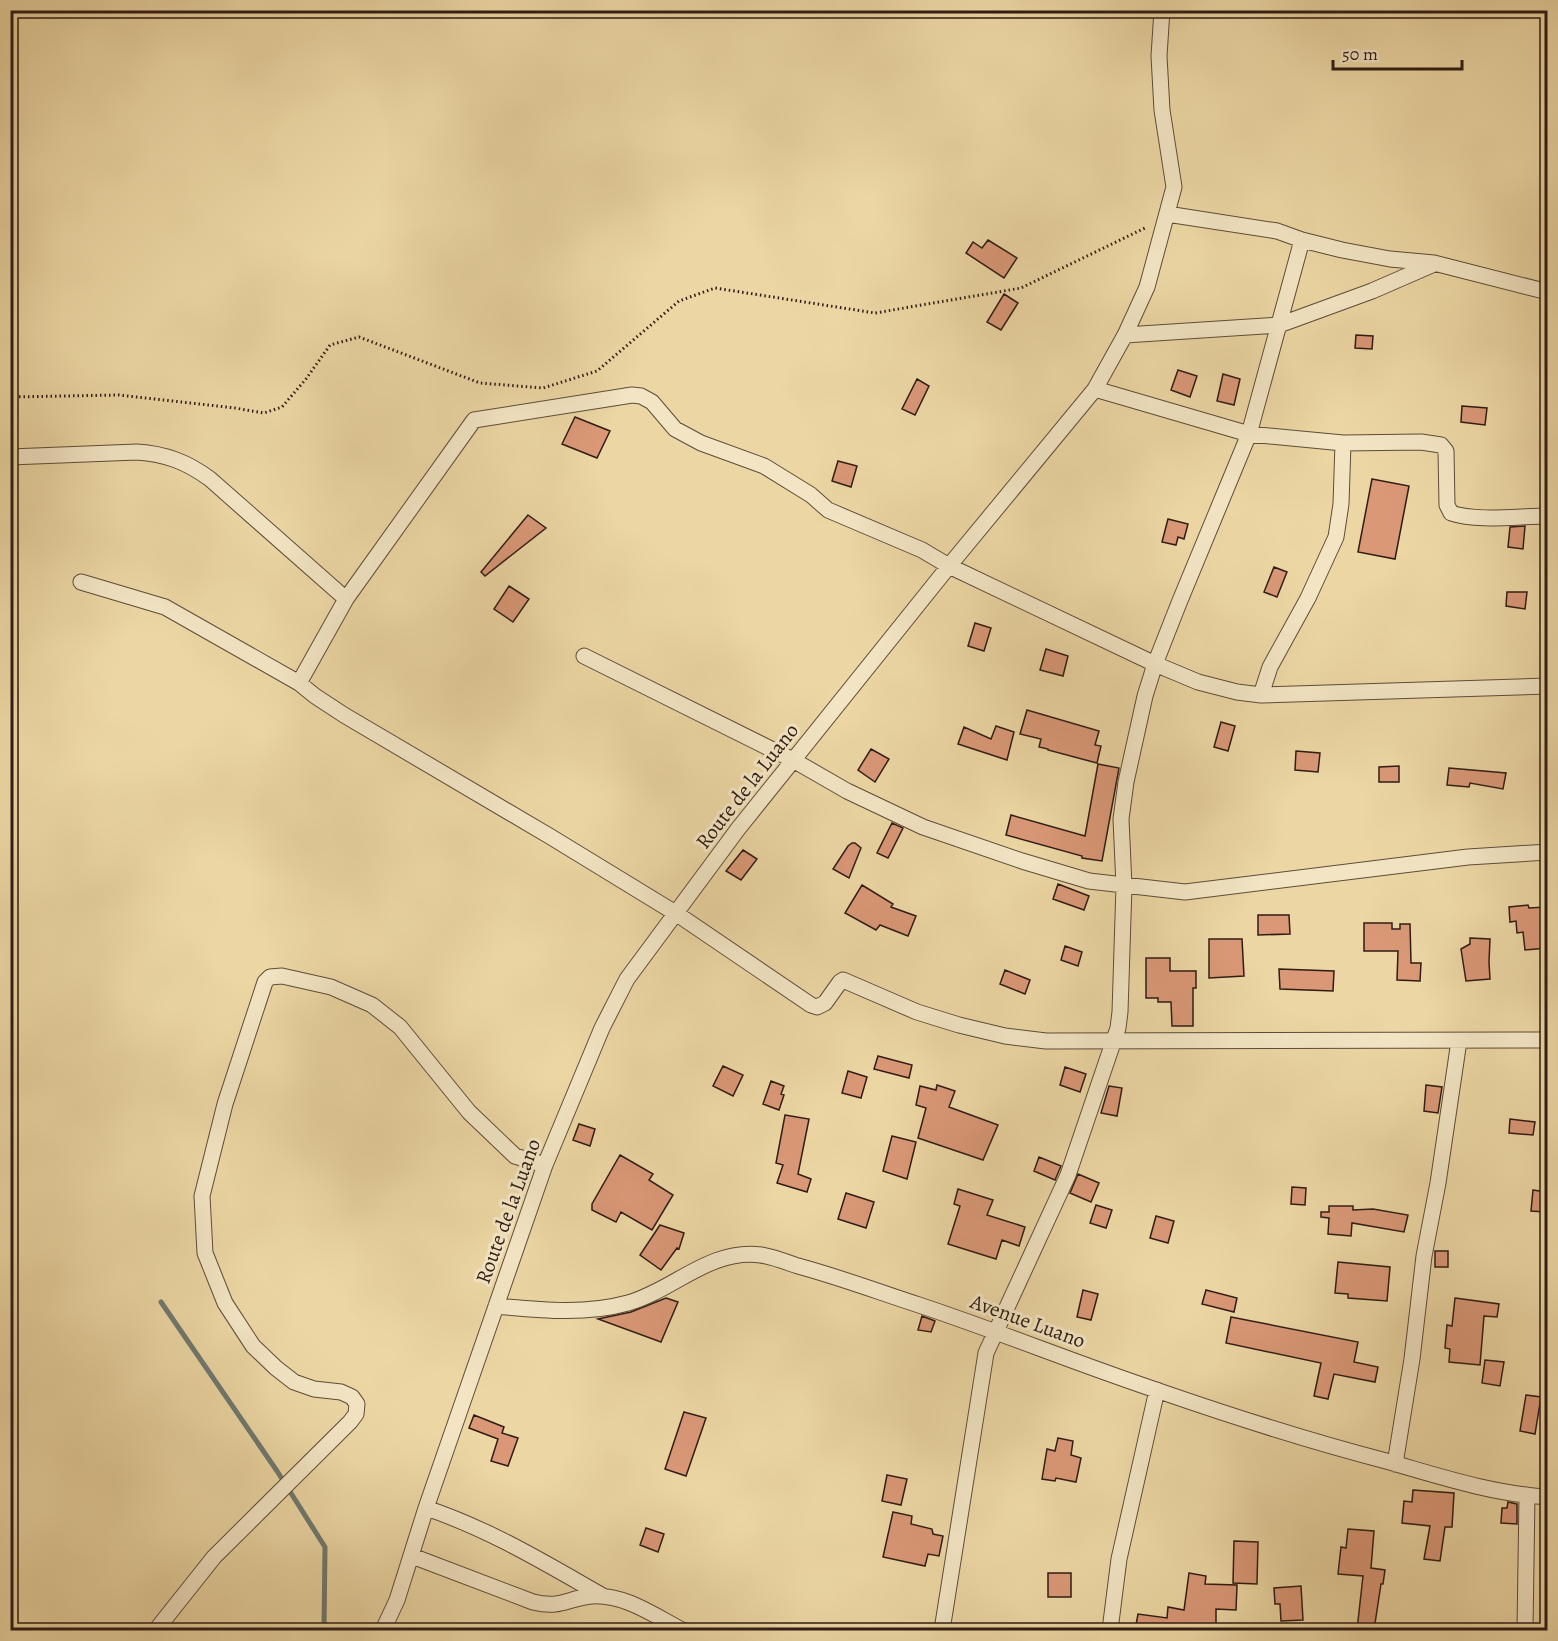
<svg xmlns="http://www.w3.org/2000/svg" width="1558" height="1641" font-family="Alegreya,serif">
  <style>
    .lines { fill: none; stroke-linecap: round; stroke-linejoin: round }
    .stream { stroke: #6f7a71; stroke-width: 5 }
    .building { fill: #da9877; stroke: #2f1c15; stroke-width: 1.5 }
    .street-casing { stroke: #5e4b39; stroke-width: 17 }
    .path { stroke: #2f1c15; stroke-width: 3; stroke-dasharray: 1.5 3; stroke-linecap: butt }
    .street { stroke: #f3e5c4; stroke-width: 15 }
    .labels { text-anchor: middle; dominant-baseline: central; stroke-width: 6; stroke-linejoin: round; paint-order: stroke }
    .street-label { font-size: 21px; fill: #2f1c15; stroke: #f3e5c4 }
  </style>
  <rect width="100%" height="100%" fill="#ecd7a4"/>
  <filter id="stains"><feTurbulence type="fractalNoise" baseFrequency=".00333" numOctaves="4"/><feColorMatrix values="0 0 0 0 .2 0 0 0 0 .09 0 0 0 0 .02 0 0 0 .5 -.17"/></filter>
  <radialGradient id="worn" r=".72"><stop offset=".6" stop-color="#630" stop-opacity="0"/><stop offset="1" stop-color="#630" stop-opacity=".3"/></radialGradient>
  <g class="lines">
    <path class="stream" d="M161,1302L277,1471L325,1547L324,1630"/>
  </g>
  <path class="building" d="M988,240L1017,258L1004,278L966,253L973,242L982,248Z
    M1004,294L1018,303L1001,330L987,322Z
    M1356,335L1373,336L1372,349L1355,348Z
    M1178,370L1197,376L1190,397L1171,390Z
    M1223,374L1240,379L1234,405L1217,401Z
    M917,379L929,386L915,415L902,409Z
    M1462,406L1487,408L1485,425L1461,422Z
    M575,417L610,431L597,458L562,444Z
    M838,461L857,466L851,487L832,481Z
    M1372,479L1409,486L1395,559L1358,552Z
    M528,515L546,528L485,576L481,572Z
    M1168,519L1188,524L1184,539L1178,537L1176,545L1162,542Z
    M1525,526L1523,549L1508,547L1510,527Z
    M1274,567L1287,572L1277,597L1264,592Z
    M509,586L529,599L513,622L494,609Z
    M1507,592H1527L1525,609L1506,606Z
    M975,623L991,628L984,651L968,646Z
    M1046,649L1068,656L1063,676L1040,670Z
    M1027,710L1099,731L1095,745L1101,746L1097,763L1048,750V749L1039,747L1041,739L1020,734Z
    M1221,722L1235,726L1228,751L1214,747Z
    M996,726L1014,732L1007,760L958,744L964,727L991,739Z
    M871,749L889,759L875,782L858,770Z
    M1296,751L1320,753L1318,772L1295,770Z
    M1098,764L1119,768L1102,861L1082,858V856L1006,835L1011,815L1085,836Z
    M1399,766V782H1379V767Z
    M1449,768L1506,773L1503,789L1470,783L1469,787L1447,785Z
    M892,823L903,828L888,858L877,853Z
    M852,843H855L861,848L849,878L833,869L848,846Z
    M743,850L757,859L741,880L726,871Z
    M1058,884L1089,896L1084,910L1053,899Z
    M862,885L893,904L891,907L916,916L908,936L880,925L876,930L845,913Z
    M1528,905L1529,908L1545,907L1548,948L1525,950L1523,932L1517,933L1516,921L1510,922L1509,907Z
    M1258,915H1289L1290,934L1258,935Z
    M1364,923H1392V929H1400V924H1410L1411,963H1421L1420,981L1397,980L1398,951H1364Z
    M1470,938L1490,939L1489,962L1490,979L1466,981L1461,949L1470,944Z
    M1209,939H1242L1244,976L1209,978Z
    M1065,946L1082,952L1078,966L1061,960Z
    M1146,958H1170V971H1196V988H1193V1026H1172L1171,1002H1158V998H1146Z
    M1279,969L1334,971L1333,991L1280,989Z
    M1005,970L1030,980L1025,994L1000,984Z
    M878,1056L912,1065L909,1078L874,1069Z
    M723,1066L743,1075L733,1096L713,1086Z
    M1065,1067L1086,1074L1080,1092L1060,1085Z
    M848,1071L867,1077L861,1098L842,1093Z
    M771,1081L784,1086L781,1094L784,1095L779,1110L763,1104Z
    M937,1085L955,1091L949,1107L998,1125L983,1160L918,1138L926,1108L916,1105L920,1086L936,1090Z
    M1426,1085L1442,1087L1438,1113L1424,1111Z
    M1109,1086L1122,1088L1117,1116L1101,1113Z
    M785,1115L809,1119L798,1174L811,1179L807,1192L777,1183L783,1165L776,1163Z
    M1510,1119L1535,1122L1533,1135L1509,1133Z
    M579,1124L595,1129L590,1146L573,1140Z
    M892,1136L916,1142L907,1179L883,1171Z
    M620,1155L653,1174L649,1180L673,1195L652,1230L621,1212L616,1222L592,1210V1204Z
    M1039,1157L1061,1166L1055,1180L1034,1171Z
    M1078,1174L1099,1183L1091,1202L1070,1193Z
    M1292,1187L1306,1188L1305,1205L1291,1204Z
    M958,1189L993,1200L987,1215L1025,1227L1019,1246L1002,1240L996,1259L948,1244L960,1206L954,1204Z
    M1533,1190L1546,1192L1545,1212L1531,1211Z
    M846,1193L874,1202L866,1228L838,1219Z
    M1096,1205L1112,1210L1106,1228L1090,1223Z
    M1329,1206H1353V1210L1373,1209L1408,1215L1404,1232L1352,1223L1351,1236L1328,1234L1329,1218L1321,1217V1212H1329Z
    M1156,1216L1174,1221L1168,1243L1150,1238Z
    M660,1225L684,1233L679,1249L677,1248L661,1270L640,1255Z
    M1435,1251H1448V1267H1435Z
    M1338,1262L1390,1267L1387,1301L1348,1298V1294L1335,1293Z
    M1083,1290L1098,1294L1091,1320L1077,1317Z
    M1206,1290L1237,1298L1234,1312L1202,1304Z
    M666,1298L678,1302L661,1342L598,1319L631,1312Z
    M1455,1298L1499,1304L1497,1317L1484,1316L1480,1365L1449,1362L1450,1349L1445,1348L1447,1325L1452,1326Z
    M922,1316L935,1321L931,1332L918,1330Z
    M1231,1317L1358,1342L1354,1362L1378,1367L1375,1382L1334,1374L1328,1399L1314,1396L1321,1363L1226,1343Z
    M1485,1360L1504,1362L1500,1386L1482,1383Z
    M1526,1395L1541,1397L1535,1434L1520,1431Z
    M684,1412L706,1418L686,1476L665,1469Z
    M474,1415L504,1427L502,1433L518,1438L508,1466L491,1461L498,1439L469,1428Z
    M1058,1438L1073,1441L1071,1455L1081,1458L1076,1482L1056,1478L1055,1481L1042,1479L1047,1449L1055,1451Z
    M887,1475L907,1479L901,1505L882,1501Z
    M1413,1490L1454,1493L1452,1527H1445L1440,1561L1424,1559L1430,1526L1402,1523L1404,1501L1412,1502Z
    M1508,1502L1517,1504V1524L1501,1523L1502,1508H1507Z
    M893,1512L912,1516L911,1524L932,1529L933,1534L943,1536L939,1556L928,1554L925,1566L883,1557Z
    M646,1528L664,1534L658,1552L640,1545Z
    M1348,1529L1374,1531L1371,1568L1385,1570L1383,1584H1381L1374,1630H1357L1363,1576L1338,1574L1341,1547L1346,1548Z
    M1234,1541L1258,1542L1257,1584L1233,1583Z
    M1048,1573H1071V1597H1048Z
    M1189,1573L1206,1576L1205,1584L1237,1585L1236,1610L1216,1609V1630H1135L1138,1614L1167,1618L1168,1607L1184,1610Z
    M1301,1586L1303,1620L1281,1621L1280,1604H1275L1274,1588Z"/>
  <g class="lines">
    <g class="street-casing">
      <path id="street" d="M1167,214L1277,231L1302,240L1342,250L1390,259L1434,263L1548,292
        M1125,335L1279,325L1372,291L1434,264
        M1095,389L1249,434L1343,443L1421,442L1441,445L1446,451L1447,505L1451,513C1478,522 1518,516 1548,516
        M10,457L137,452C166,454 187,462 210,479L346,599
        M81,582L165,607L299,683L315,696L344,715L551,837L677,914L811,1005L817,1007L825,1003L840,982L843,980L917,1012L959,1025L1005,1036L1046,1041L1548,1040
        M584,656L793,760L847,791L923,827L1022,861L1089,881L1185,892L1468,857L1548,852
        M299,683L346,599L474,420L632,395L641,396L652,402L675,429L701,443L764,466L811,495L828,510L922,550L949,566L1155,664L1198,682L1237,692L1261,695L1548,686
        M1261,695L1270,667L1308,598L1336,537L1341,504L1343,443
        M496,1306C539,1310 585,1315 628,1303C674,1290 710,1248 761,1255C773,1257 786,1262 798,1266C839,1277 879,1292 919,1305C1000,1332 1078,1364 1159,1391C1234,1417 1309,1441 1386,1461C1439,1476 1492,1494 1548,1497
        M1395,1464L1412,1359L1424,1256L1438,1183L1459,1041
        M426,1508C489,1529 545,1563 603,1596
        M412,1556L533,1602C562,1609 567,1598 592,1596C625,1594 655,1616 682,1630
        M156,1630L214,1557L350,1422L356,1414L357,1404L352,1397L341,1392L314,1389L294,1382L276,1368L253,1346L225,1303L205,1253L202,1196L225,1104L265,982L270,977L282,976L331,987L372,1005L400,1027L469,1112L515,1156L545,1165
        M383,1630L397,1600L426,1508L545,1165L602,1028L627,979L738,829L949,566L1095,389L1125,335L1147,287L1174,187L1162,110L1159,56L1162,10
        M942,1630L986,1353L1068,1175L1118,1028L1120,1012L1124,886L1121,819L1126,782L1145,696L1155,664L1179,603L1249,434L1302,240
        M1110,1630L1119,1559L1157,1390
        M1525,1630L1527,1495"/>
    </g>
    <path class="path" d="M10,397L119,395L235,408L264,413L282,407L306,379L330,345L359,337L480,383L543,388L597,371L679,301L715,288L875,313L1021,288L1147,227"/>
    <use href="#street" class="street"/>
  </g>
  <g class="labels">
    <g class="street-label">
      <text transform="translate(747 786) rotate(-52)">Route de la Luano</text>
      <text transform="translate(508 1211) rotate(-70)">Route de la Luano</text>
      <text transform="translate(1028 1321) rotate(20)">Avenue Luano</text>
    </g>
  </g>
  <rect width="1558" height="1641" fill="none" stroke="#ecd7a4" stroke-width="36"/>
  <rect x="12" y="12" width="1534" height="1617" fill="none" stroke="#2f1c15" stroke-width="3"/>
  <rect x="18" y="18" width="1522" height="1605" fill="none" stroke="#2f1c15" stroke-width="1.5"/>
  <path d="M1333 60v9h129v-9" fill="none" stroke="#2f1c15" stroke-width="3"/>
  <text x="1342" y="60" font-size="18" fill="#2f1c15" stroke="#f3e5c4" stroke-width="4.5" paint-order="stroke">50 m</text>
  <rect width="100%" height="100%" filter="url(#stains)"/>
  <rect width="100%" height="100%" fill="url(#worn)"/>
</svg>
